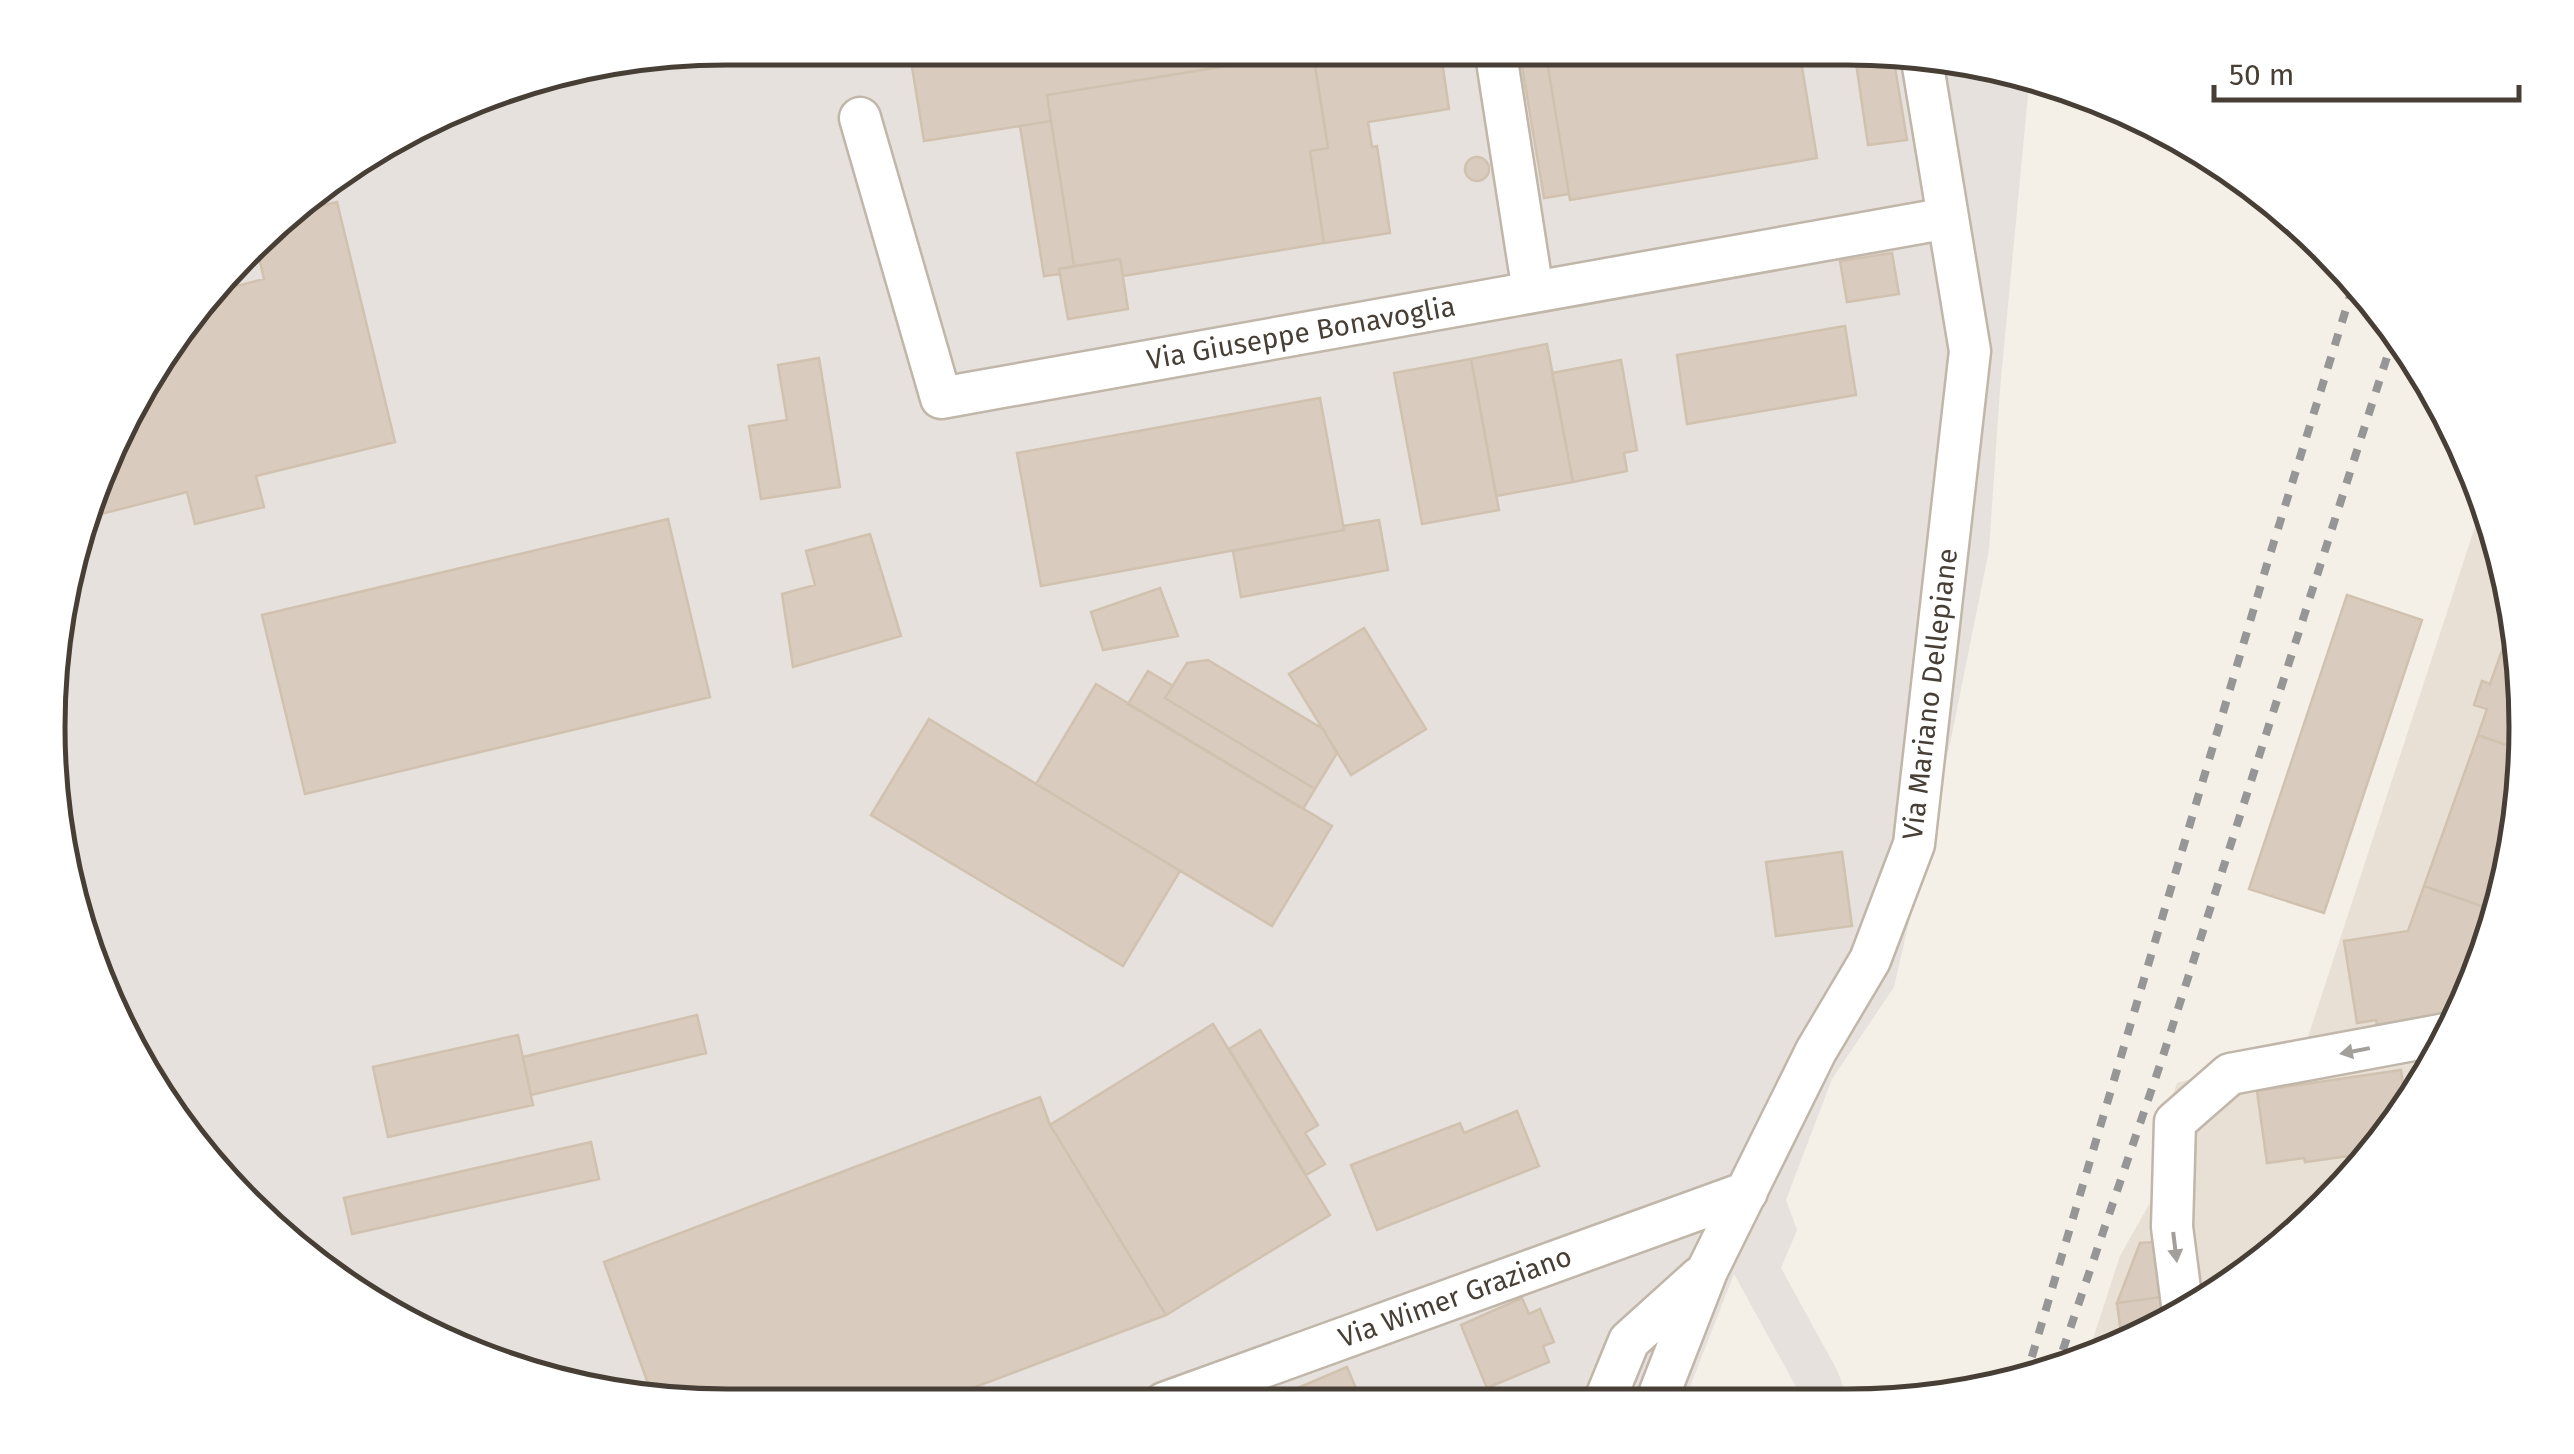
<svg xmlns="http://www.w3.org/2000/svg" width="2574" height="1454" font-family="'Fira Sans',sans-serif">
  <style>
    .residential { fill: #e8e0d5 }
    .industrial { fill: #e6e1dc }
    .building { fill: #d9ccbf; stroke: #d1c1af; stroke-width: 2.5 }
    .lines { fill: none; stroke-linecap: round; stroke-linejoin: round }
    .minor-casing { stroke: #c0b6a9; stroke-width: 45 }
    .minor { stroke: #fff; stroke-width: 40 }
    .rail { stroke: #969696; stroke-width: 8; stroke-dasharray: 12 12; stroke-linecap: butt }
    .oneway { fill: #a39f9a }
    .labels { text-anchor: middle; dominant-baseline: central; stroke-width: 8; stroke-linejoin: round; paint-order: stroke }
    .street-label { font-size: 28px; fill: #473f36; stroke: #fff }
    .rim { fill: none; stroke: #473f36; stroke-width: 5 }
  </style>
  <rect width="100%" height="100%" fill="#f4efe7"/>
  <path class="residential" d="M2484,499L2503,552L2525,683L2521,816L2490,946L2435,1067L2328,1207L2224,1292L2086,1360L2120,1256L2156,1192L2152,1157L2177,1083L2305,1046Z"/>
  <path class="industrial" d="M727,48L1891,49L2030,74L2000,389L1989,550L1951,739L1894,987L1832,1079L1786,1200L1797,1230L1781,1268L1837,1370L1846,1393L1800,1394L1734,1274L1684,1402L683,1405L551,1383L387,1315L216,1175L99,987L49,771L71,551L162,349L314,188L509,83Z"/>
  <path class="building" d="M909,48H1312L1313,52L1047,95L1051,121L924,141Z
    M1440,48L1449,109L1368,122L1372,147L1377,146L1390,233L1324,243L1310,151L1328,148L1312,49Z
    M1519,48L1545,49L1569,194L1544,198Z
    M1545,49H1799L1817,158L1570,200Z
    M1854,49H1892L1907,140L1868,145Z
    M1313,52L1328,148L1310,151L1324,243L1123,276L1120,259L1074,266L1047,95Z
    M1051,121L1074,266L1059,269L1060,274L1044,276L1020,126Z
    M1465 169a12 12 0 1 1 24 0a12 12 0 1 1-24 0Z
    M337,202L395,442L256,476L264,507L195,524L187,492L101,514L96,494L162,349L217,291L264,279L257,249L290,213Z
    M1892,253L1899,294L1847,302L1840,261Z
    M1120,259L1128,309L1068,319L1059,269Z
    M1845,326L1856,395L1687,424L1677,355Z
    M1547,344L1573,482L1496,496L1471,359Z
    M819,358L840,487L761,499L749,426L787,420L778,365Z
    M1471,359L1499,510L1422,524L1394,373Z
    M1621,360L1637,450L1624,453L1627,471L1573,482L1552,373Z
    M1320,398L1344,530L1041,586L1017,453Z
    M668,519L710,697L305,794L262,615Z
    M1379,520L1388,570L1241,597L1233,551L1344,530L1343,526Z
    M870,534L901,636L793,667L782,594L815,585L806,551Z
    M1160,588L1178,636L1103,650L1091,612Z
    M2347,595L2422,620L2324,913L2249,889Z
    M2514,617L2525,683L2523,751L2478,735L2487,709L2474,705L2482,681L2490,684Z
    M1364,628L1426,729L1351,775L1289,674Z
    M1208,660L1323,729L1337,753L1315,789L1165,698L1187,663Z
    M1148,671L1173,686L1165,698L1315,789L1303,809L1128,704Z
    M1096,684L1332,826L1272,926L1036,784Z
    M929,719L1180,871L1123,966L871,815Z
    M2478,735L2523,751L2521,816L2509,865L2493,910L2424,886Z
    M1842,852L1852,926L1776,936L1766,862Z
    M2424,886L2496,911L2471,988L2461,1011L2377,1025L2376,1020L2357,1023L2344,941L2408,931Z
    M697,1015L706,1053L531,1095L523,1057Z
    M1213,1024L1330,1215L1166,1315L1050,1125Z
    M1260,1030L1318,1125L1305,1133L1325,1164L1306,1175L1229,1049Z
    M518,1035L533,1105L388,1137L373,1067Z
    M2401,1070L2406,1105L2370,1153L2305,1162L2304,1158L2267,1163L2257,1091Z
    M1040,1097L1050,1125L1166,1315L930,1404L683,1405L654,1400L604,1262Z
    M1517,1111L1539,1166L1377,1230L1351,1165L1460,1123L1464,1133Z
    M591,1142L599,1179L352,1234L344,1198Z
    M2154,1242L2162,1297L2117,1303L2140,1243Z
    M2228,1289L2224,1292L2194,1307L2192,1294Z
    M2162,1297L2165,1322L2122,1342L2117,1303Z
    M1522,1298L1529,1314L1540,1309L1554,1342L1543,1346L1549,1362L1487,1388L1461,1325Z
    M1347,1367L1362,1403H1290L1286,1393Z
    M1389,1392L1394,1403H1363Z"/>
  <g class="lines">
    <g class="minor-casing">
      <path id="minor" d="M1495,48L1533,292
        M860,118L941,398L1948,218
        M2183,1312L2172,1227L2175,1122L2230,1074L2451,1033
        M1604,1402L1629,1341L1700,1277
        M1656,1402L1707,1271L1816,1051L1870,960L1914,844L1970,351L1921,54
        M1164,1403L1747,1192"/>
    </g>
    <use href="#minor" class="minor"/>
    <path class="rail" d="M2055,1373L2161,1062L2396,329
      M2025,1380L2268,561L2355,280"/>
  </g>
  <defs><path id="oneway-solid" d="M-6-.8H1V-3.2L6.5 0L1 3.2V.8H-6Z" transform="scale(2.5)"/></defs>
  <g class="oneway">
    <use href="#oneway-solid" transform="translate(2355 1051) rotate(169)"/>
    <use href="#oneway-solid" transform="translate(2175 1247) rotate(83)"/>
  </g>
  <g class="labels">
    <g class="street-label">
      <text transform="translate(1301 333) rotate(-10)">Via Giuseppe Bonavoglia</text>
      <text transform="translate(1930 694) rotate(-83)">Via Mariano Dellepiane</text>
      <text transform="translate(1455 1297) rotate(-20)">Via Wimer Graziano</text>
    </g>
  </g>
  <path d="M0 0H2574V1454H0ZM727 65H1847A662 662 0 0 1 2509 727V727A662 662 0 0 1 1847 1389H727A662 662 0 0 1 65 727V727A662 662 0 0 1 727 65Z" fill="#fff" fill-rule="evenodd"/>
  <path class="rim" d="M727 65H1847A662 662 0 0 1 2509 727V727A662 662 0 0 1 1847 1389H727A662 662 0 0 1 65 727V727A662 662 0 0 1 727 65Z"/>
  <path d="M2214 85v15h305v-15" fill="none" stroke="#473f36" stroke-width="5"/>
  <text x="2229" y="85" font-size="30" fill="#473f36" stroke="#ffffff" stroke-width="8" paint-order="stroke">50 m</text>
</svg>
